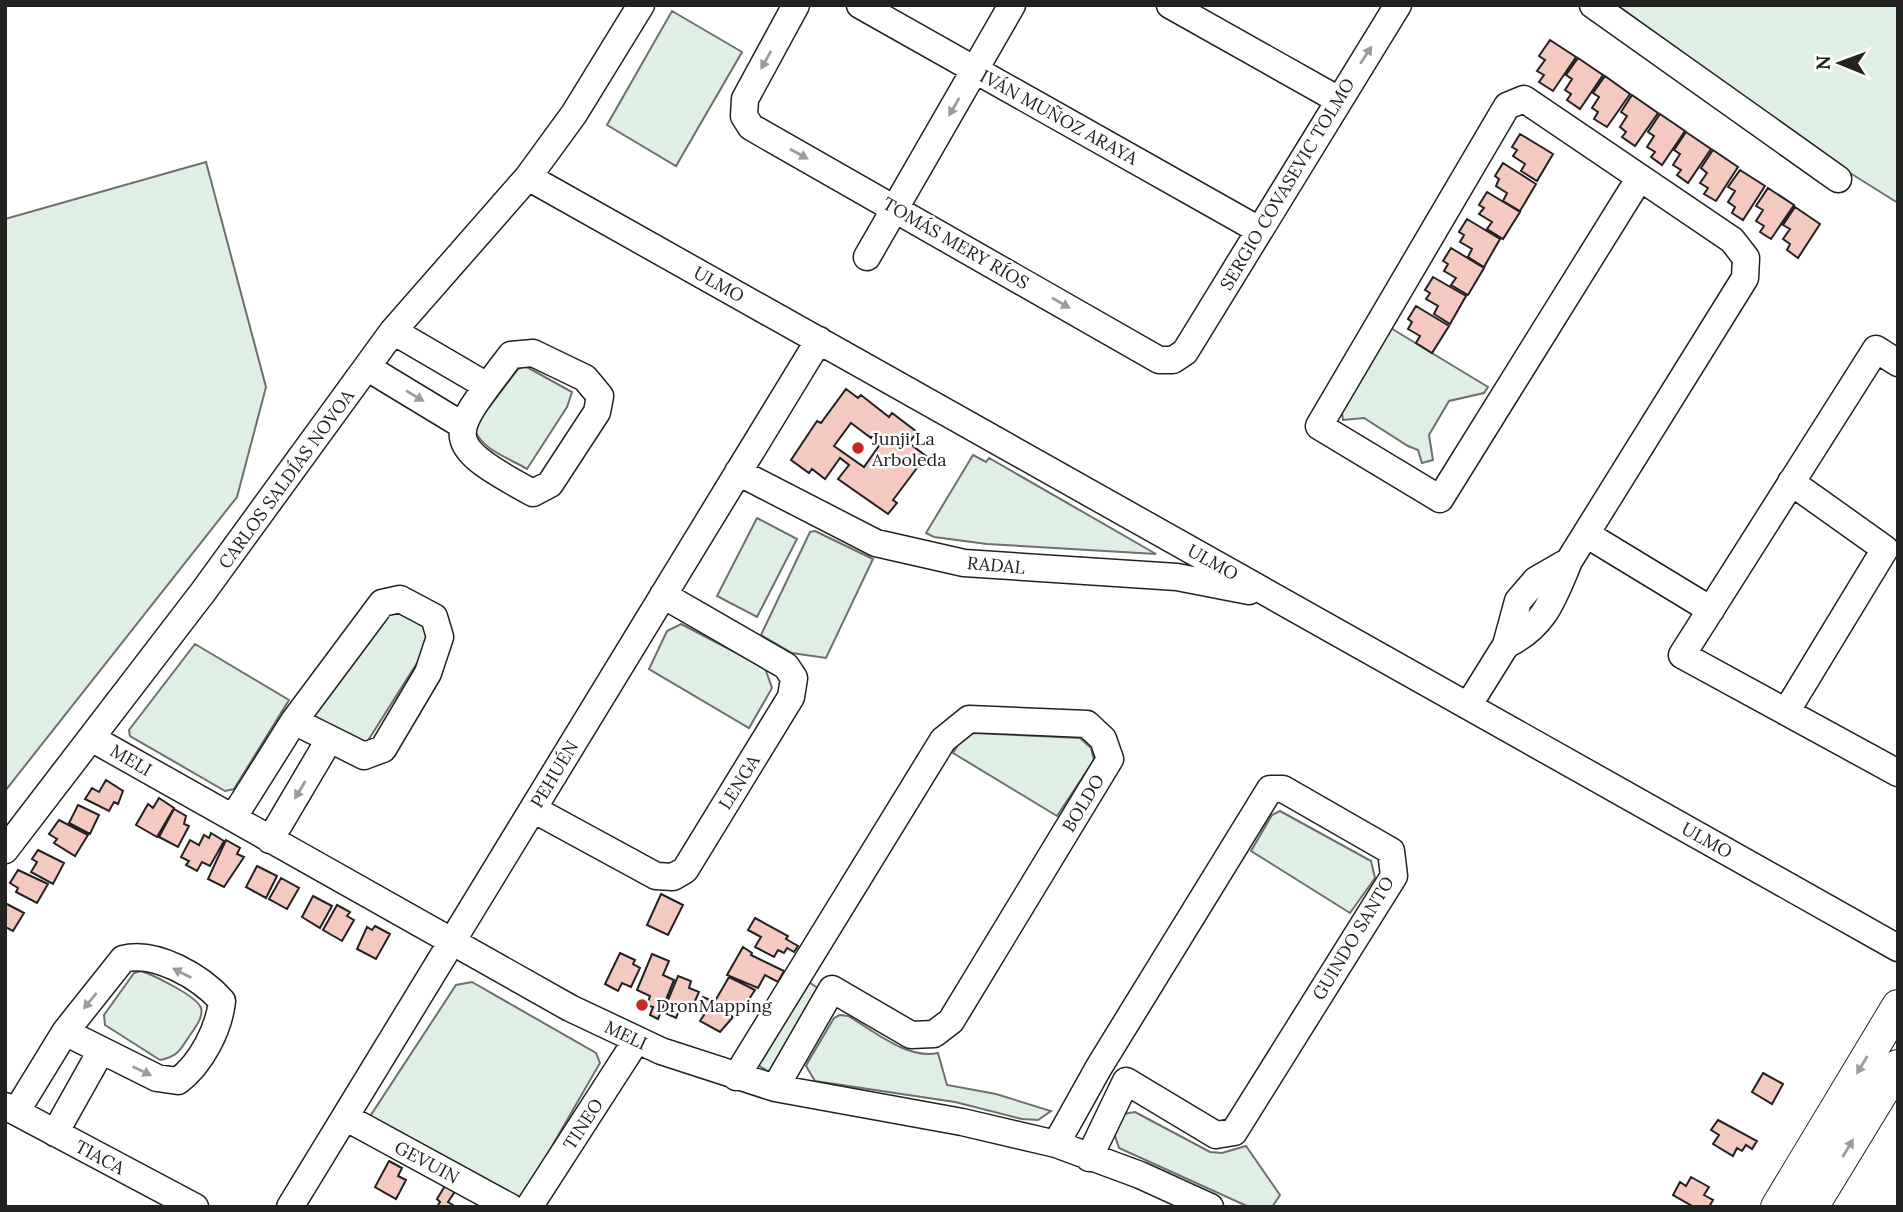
<svg xmlns="http://www.w3.org/2000/svg" width="1903" height="1212" font-family="Lora,serif">
  <style>
    .green { fill: #e0efe3; stroke: #6f6f6f; stroke-width: 2 }
    .building { fill: #f3c9c0; stroke: #222; stroke-width: 2; fill-rule: evenodd }
    .lines { fill: none; stroke-linecap: round; stroke-linejoin: round }
    .minor-casing { stroke: #222; stroke-width: 29 }
    .major-casing { stroke: #222; stroke-width: 34 }
    .minor { stroke: #fff; stroke-width: 26 }
    .major { stroke: #fff; stroke-width: 32 }
    .oneway { fill: #9c9c9c }
    .poi-dot { fill: #c62828; stroke: #fff; stroke-width: 2.5 }
    .labels { text-anchor: middle; dominant-baseline: central; stroke-width: 5; stroke-linejoin: round; paint-order: stroke }
    .street-label { font-size: 18px; fill: #222; stroke: #fff }
    .poi-label { font-size: 18px; fill: #222; stroke: #fff; text-anchor: start }
  </style>
  <rect width="100%" height="100%" fill="#fff"/>
  <path class="green" d="M1617,5H1898V203L1842,168Z
    M672,11L742,52L676,166L607,125Z
    M206,162L266,387L237,497L5,791V219Z
    M1389,327L1488,387L1484,393L1449,401L1429,435L1433,460L1422,463L1418,450L1408,446L1364,418L1343,420L1341,406Z
    M525,366L572,392L567,407L527,469C509,458 479,449 474,427L518,369Z
    M973,455L986,462L989,458L1156,554L987,544L934,537L926,533Z
    M757,518L797,539L757,617L717,596Z
    M815,531L873,559L826,658L792,653L761,635L810,532Z
    M394,607L428,621L429,644L362,750L313,716Z
    M681,624L765,668L772,688L749,728L649,669L667,631Z
    M195,644L289,700L234,789L225,791L130,736L129,730Z
    M973,733L1080,738L1091,748L1094,760L1057,816L953,753L964,735Z
    M1280,811L1371,861L1375,878L1350,913L1251,851L1272,815Z
    M141,971C153,975 197,996 201,1008C204,1018 193,1030 188,1038C180,1051 176,1057 160,1060L105,1025L104,1015L134,973Z
    M807,981L818,988L769,1072L758,1065Z
    M472,982L596,1053L600,1063L518,1205L367,1121L456,985Z
    M840,1015L848,1016C874,1031 908,1060 938,1053L947,1085L996,1094L1051,1111L1038,1120L1022,1119L955,1102L815,1081L806,1066L808,1062L834,1018Z
    M1135,1112L1210,1152L1222,1153L1246,1146L1280,1195L1272,1207H1249L1119,1148L1114,1133L1124,1114Z"/>
  <path class="building" d="M1550,40L1576,57L1553,91L1539,82L1544,75L1537,71L1545,60L1539,56Z
    M1578,58L1603,75L1580,109L1567,100L1571,94L1565,90L1572,79L1566,75Z
    M1605,76L1630,94L1607,127L1594,119L1598,112L1592,108L1599,97L1593,93Z
    M1632,95L1658,113L1635,146L1622,137L1626,132L1620,127L1627,116L1621,112Z
    M1660,114L1685,131L1662,165L1651,157L1655,152L1647,147L1654,136L1648,132Z
    M1686,132L1711,149L1688,183L1677,175L1681,170L1673,165L1680,154L1674,150Z
    M1520,134L1553,154L1537,181L1521,171L1525,164L1513,156L1517,150L1512,147Z
    M1713,150L1738,167L1716,201L1704,194L1708,188L1700,183L1707,173L1701,168Z
    M1503,163L1536,184L1520,211L1503,201L1507,193L1496,186L1499,179L1495,176Z
    M1740,170L1765,186L1743,220L1732,213L1735,207L1728,202L1735,191L1728,187Z
    M1768,188L1794,205L1771,239L1760,232L1764,226L1756,221L1763,210L1756,206Z
    M1487,192L1520,212L1503,239L1487,229L1492,222L1479,214L1484,208L1479,205Z
    M1795,207L1820,224L1798,258L1787,250L1790,244L1783,239L1790,229L1783,225Z
    M1467,219L1500,239L1484,267L1468,257L1472,249L1460,242L1464,235L1459,232Z
    M1451,248L1484,268L1468,295L1451,285L1456,278L1444,271L1448,264L1443,261Z
    M1433,277L1466,296L1450,324L1434,314L1438,306L1426,299L1430,293L1425,290Z
    M1416,306L1449,326L1432,353L1416,343L1420,336L1408,329L1412,322L1408,319Z
    M846,389L858,398L861,395L889,417L892,413L917,432L909,443L926,456L893,500L897,503L888,514L838,479L849,465L840,458L825,479L812,469L809,473L791,460L817,421L821,423ZM851,423L871,438L874,433L883,440L864,467L834,446Z
    M106,780L123,791L118,804L114,802L109,811L85,799L92,788L99,792Z
    M159,798L174,808L157,837L136,825L148,804L153,808Z
    M78,805L99,815L90,834L69,823Z
    M174,809L186,816L184,824L189,826L178,847L159,837Z
    M59,820L88,835L75,856L54,843L57,839L49,834Z
    M211,833L224,841L210,866L202,862L197,871L186,865L189,861L181,857L190,840L199,845L204,835L209,838Z
    M226,840L240,848L237,854L244,857L224,887L208,879Z
    M38,850L64,863L53,884L31,872L37,862L32,859Z
    M257,866L277,876L266,898L246,887Z
    M18,870L48,884L37,903L16,892L18,888L10,883Z
    M281,878L299,888L287,909L269,899Z
    M661,894L683,905L668,935L647,925Z
    M313,896L332,906L320,928L302,917Z
    M5,903L24,913L13,931L5,927Z
    M337,905L350,912L347,916L354,920L342,941L323,930Z
    M755,918L788,936L786,939L798,946L794,952L787,948L784,953L778,950L774,957L755,947L761,937L748,930Z
    M375,926L390,934L376,959L357,949L367,927L372,930Z
    M743,947L752,953L751,955L784,971L778,982L765,975L758,988L727,975Z
    M620,953L635,960L633,964L640,968L631,987L622,983L618,991L605,984Z
    M652,954L669,961L663,975L674,980L658,1019L650,1015L653,1007L647,1005L650,996L637,990Z
    M678,976L691,981L689,988L699,992L690,1012L680,1008L676,1018L663,1012Z
    M729,977L755,990L742,1010L726,1001L723,1005L715,1001Z
    M703,997L728,1008L725,1013L733,1017L720,1032L700,1021L704,1015L696,1010Z
    M1763,1073L1783,1084L1772,1104L1752,1092Z
    M1718,1120L1757,1141L1752,1149L1746,1145L1742,1151L1737,1148L1733,1156L1713,1144L1719,1135L1711,1130Z
    M389,1161L402,1168L398,1176L406,1180L396,1199L375,1187Z
    M1691,1177L1709,1187L1704,1195L1713,1200L1709,1207H1694L1673,1195L1680,1182L1686,1186Z
    M446,1184L456,1190L448,1202L456,1207H437L440,1202L437,1199Z"/>
  <g class="lines">
    <g class="minor-casing">
      <path id="minor" d="M796,5L745,99L744,116L751,127L1159,360H1173L1185,352L1398,5
        M860,5L1259,230
        M1170,5L1337,99
        M1593,5L1838,179
        M528,177L1898,948
        M867,257L1012,5
        M393,331L487,386
        M533,353L585,378L600,396L597,412L550,484L533,493C437,441 449,437 511,355Z
        M1898,363L1876,349L1682,655L1898,773
        M368,368L462,425
        M738,472L876,543L964,563L1177,577L1249,591
        M1586,534L1711,610
        M1506,645C1545,626 1553,599 1569,561L1745,278L1746,258L1732,240L1524,99L1507,106L1319,426L1440,499L1639,179
        M1468,706L1506,645L1518,601L1536,580L1569,561
        M1786,712L1885,549L1791,482
        M93,739L570,1008L661,1051L775,1088L962,1122L1056,1144L1140,1175L1210,1207
        M533,809L656,876L673,877L685,870L791,697L794,678L786,666L663,595
        M233,818L294,721L382,603L400,599L434,617L440,637L428,673L383,749L364,756L294,721
        M270,840L329,740
        M5,850L203,592L393,331L528,177L574,114L641,5
        M736,1077L943,740L969,719L1087,724L1103,739L1110,759L951,1021L934,1034L911,1035L832,989L775,1088
        M5,1106L195,1207
        M16,1112L65,1032L123,959C155,950 201,977 222,1001C219,1029 201,1064 178,1081L157,1078L65,1032
        M345,1117L510,1207
        M55,1133L101,1051
        M1056,1144L1099,1067L1270,789H1283L1391,851L1394,876L1234,1132L1216,1135L1126,1081L1089,1158
        M290,1207L819,340
        M529,1207L636,1041"/>
    </g>
    <g class="major-casing">
      <path id="major" d="M1777,1207L1898,1006
        M1812,1207L1898,1066"/>
    </g>
    <use href="#minor" class="minor"/>
    <use href="#major" class="major"/>
  </g>
  <defs><path id="oneway-solid" d="M-6-.8H1V-3.2L6.5 0L1 3.2V.8H-6Z" transform="scale(1.75)"/></defs>
  <g class="oneway">
    <use href="#oneway-solid" transform="translate(1366 55) rotate(-57)"/>
    <use href="#oneway-solid" transform="translate(766 60) rotate(119)"/>
    <use href="#oneway-solid" transform="translate(954 107) rotate(120)"/>
    <use href="#oneway-solid" transform="translate(799 154) rotate(29)"/>
    <use href="#oneway-solid" transform="translate(1061 303) rotate(30)"/>
    <use href="#oneway-solid" transform="translate(415 396) rotate(31)"/>
    <use href="#oneway-solid" transform="translate(300 790) rotate(121)"/>
    <use href="#oneway-solid" transform="translate(182 973) rotate(-153)"/>
    <use href="#oneway-solid" transform="translate(90 1001) rotate(129)"/>
    <use href="#oneway-solid" transform="translate(1862 1065) rotate(121)"/>
    <use href="#oneway-solid" transform="translate(142 1071) rotate(26)"/>
    <use href="#oneway-solid" transform="translate(1848 1148) rotate(-59)"/>
  </g>
  <g class="poi-dot">
    <circle cx="858" cy="448" r="7"/>
    <circle cx="642" cy="1005" r="7"/>
  </g>
  <g class="labels">
    <g class="street-label">
      <text transform="translate(1059 117) rotate(29)">IVÁN MUÑOZ ARAYA</text>
      <text transform="translate(1287 184) rotate(-59)">SERGIO COVASEVIC TOLMO</text>
      <text transform="translate(956 243) rotate(30)">TOMÁS MERY RÍOS</text>
      <text transform="translate(719 284) rotate(29)">ULMO</text>
      <text transform="translate(286 479) rotate(-54)">CARLOS SALDÍAS NOVOA</text>
      <text transform="translate(1213 562) rotate(29)">ULMO</text>
      <text transform="translate(996 565) rotate(5)">RADAL</text>
      <text transform="translate(131 760) rotate(30)">MELI</text>
      <text transform="translate(554 774) rotate(-59)">PEHUÉN</text>
      <text transform="translate(739 782) rotate(-58)">LENGA</text>
      <text transform="translate(1083 803) rotate(-59)">BOLDO</text>
      <text transform="translate(1707 840) rotate(29)">ULMO</text>
      <text transform="translate(1353 938) rotate(-59)">GUINDO SANTO</text>
      <text transform="translate(626 1035) rotate(25)">MELI</text>
      <text transform="translate(583 1124) rotate(-57)">TINEO</text>
      <text transform="translate(100 1157) rotate(28)">TIACA</text>
      <text transform="translate(427 1162) rotate(28)">GEVUIN</text>
    </g>
    <g class="poi-label">
      <text x="872" y="438">Junji La<tspan x="872" dy="21">Arboleda</tspan></text>
      <text x="656" y="1005">DronMapping</text>
    </g>
  </g>
  <rect width="1903" height="1212" fill="none" stroke="#222222" stroke-width="14"/>
  <g transform="translate(1840 63) rotate(271)" stroke="#ffffff" stroke-width="5" paint-order="stroke">
  <path d="M0-5L12 26L0 18L-12 26Z" fill="#222222"/>
  <text y="-10" font-size="19" font-weight="bold" text-anchor="middle" fill="#222222">N</text>
  </g>
</svg>
